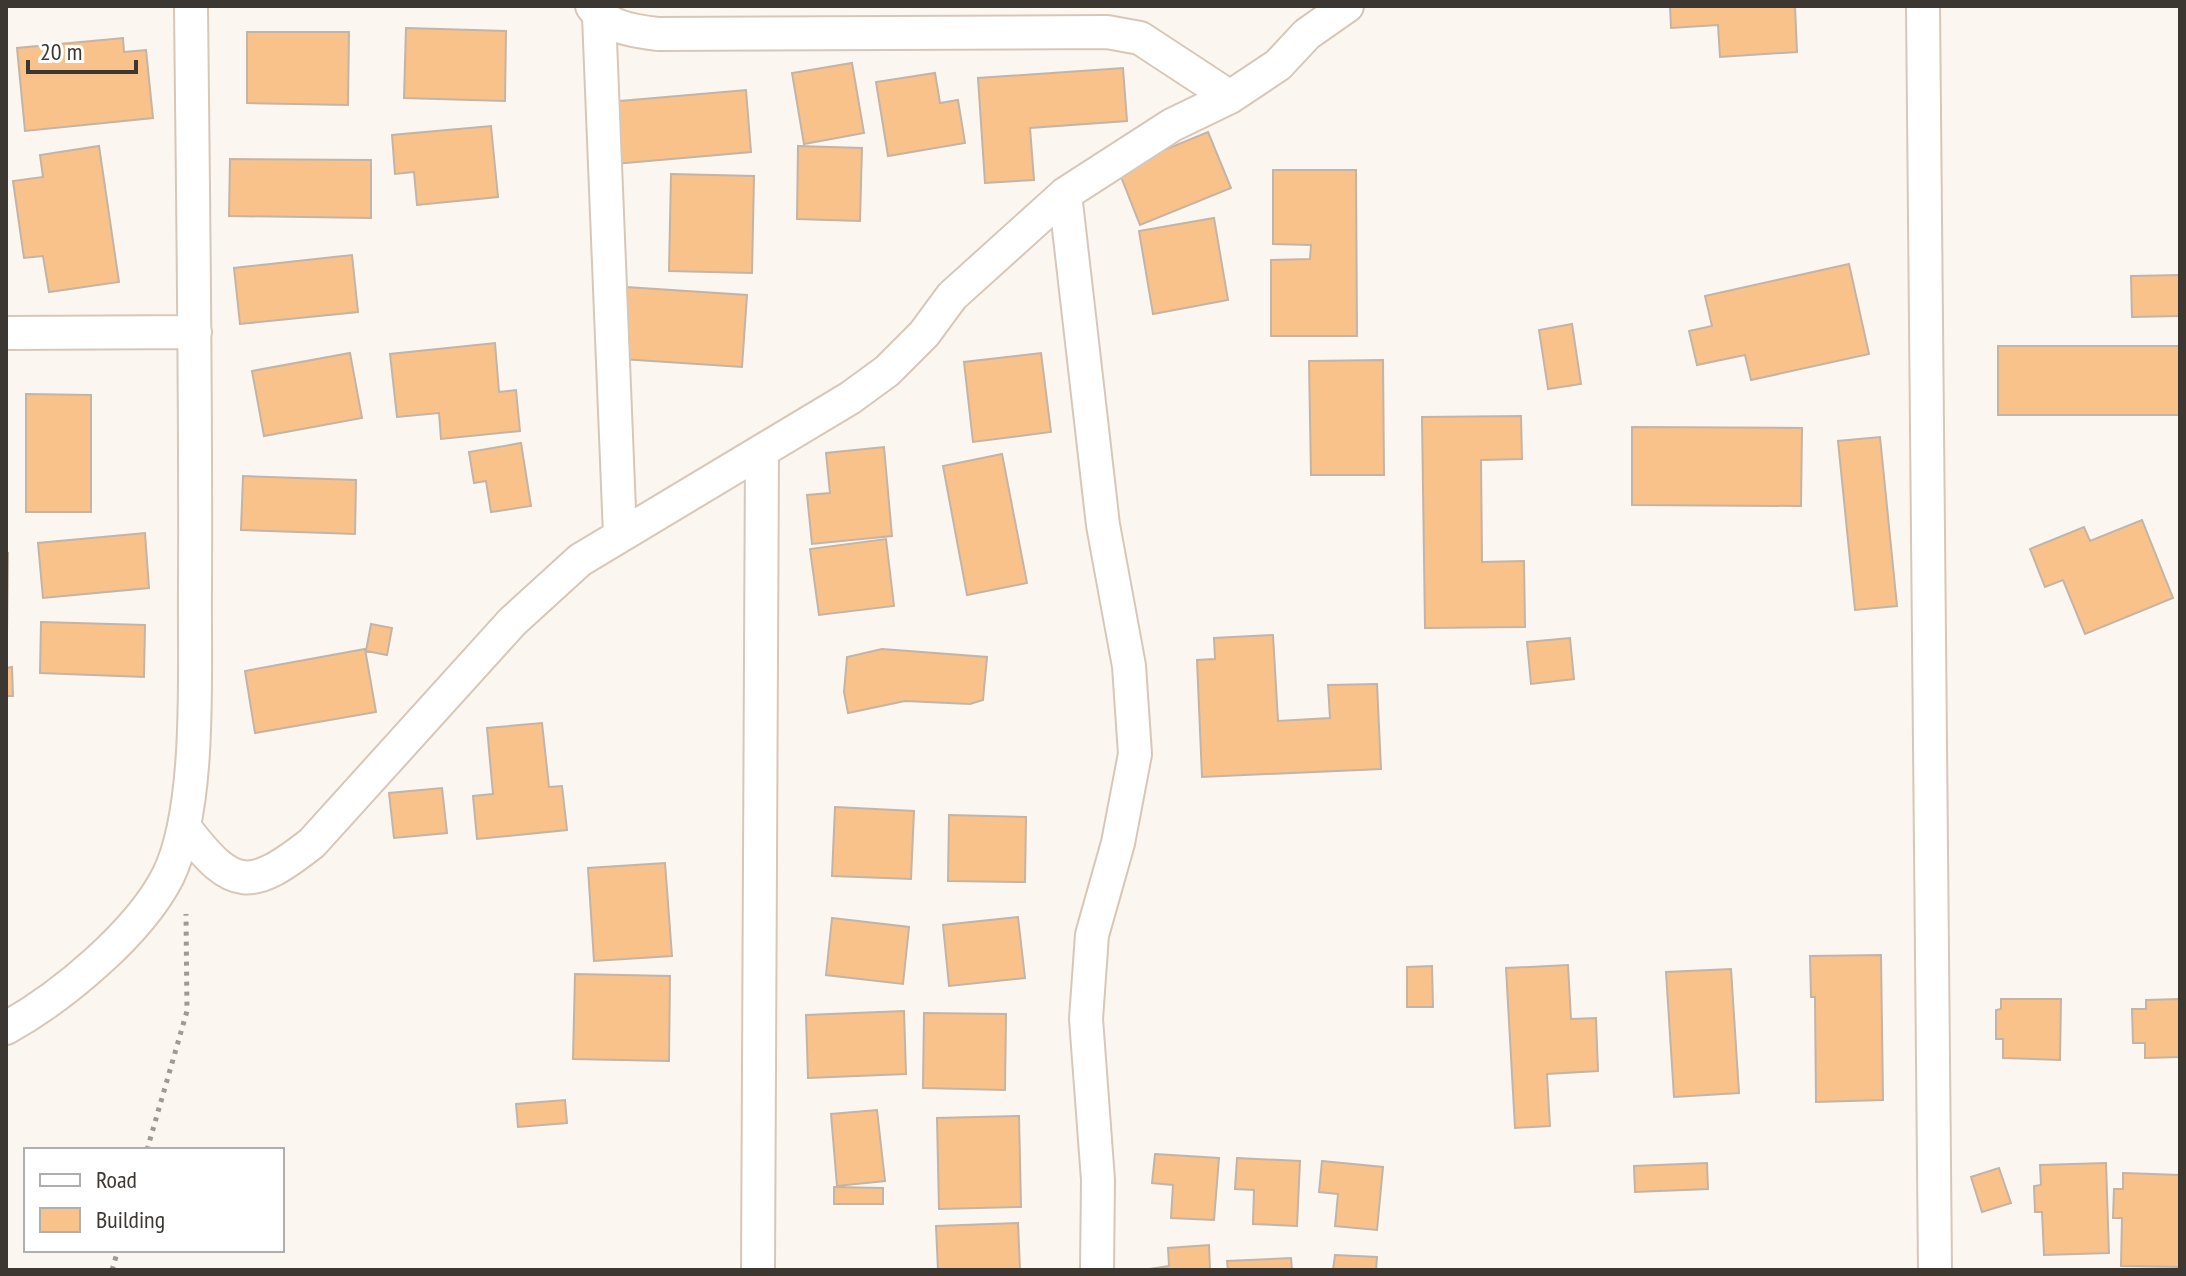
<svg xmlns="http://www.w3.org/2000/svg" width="2186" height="1276" font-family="'PT Sans Narrow',sans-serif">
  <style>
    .building { fill: #fac28b; stroke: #c3b4a5; stroke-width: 2 }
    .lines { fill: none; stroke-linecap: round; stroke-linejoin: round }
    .minor-casing { stroke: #d7c7b8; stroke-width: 36 }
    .path { stroke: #9f9993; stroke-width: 5; stroke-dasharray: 4 6; stroke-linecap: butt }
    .minor { stroke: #fff; stroke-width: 32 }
  </style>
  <rect width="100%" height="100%" fill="#fcf6f0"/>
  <path class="building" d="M1670,6H1795L1797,52L1720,57L1718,25L1671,28Z
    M406,28L506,31L505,101L404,98Z
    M247,32H349L348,105L247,103Z
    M123,38L124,52L146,50L153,118L25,131L17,48Z
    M852,63L864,133L804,144L792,73Z
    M1123,68L1127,121L1030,128L1034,180L985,183L978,78Z
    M935,73L940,103L958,100L965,143L888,156L876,82Z
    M746,90L751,152L615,164L609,102Z
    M491,126L498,197L417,205L414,172L395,174L392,135Z
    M1208,132L1231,188L1140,225L1118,169Z
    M99,146L119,282L49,292L43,256L24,258L13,181L43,177L40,155Z
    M798,146L862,148L860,221L797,219Z
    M230,159L371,160V218L229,216Z
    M1273,170H1356L1357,336H1271V260L1310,259L1311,245L1273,244Z
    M671,174L754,176L752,273L669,271Z
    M1214,218L1228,300L1153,314L1139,231Z
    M352,255L358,312L240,324L234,268Z
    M1849,264L1869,354L1751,380L1745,355L1697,365L1689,331L1712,326L1705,296Z
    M2180,275V316L2132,317L2131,276Z
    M626,287L747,295L742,367L622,359Z
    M1572,324L1581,384L1548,389L1539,330Z
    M495,343L499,392L516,390L520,431L441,439L439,413L397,417L390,354Z
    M1998,346H2180V415H1998Z
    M350,353L362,418L264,436L252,371Z
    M1041,353L1051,432L973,442L964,362Z
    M1383,360L1384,475H1311L1309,361Z
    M26,394L91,395V512H26Z
    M1521,416L1522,459L1481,460L1482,562L1524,561L1525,627L1425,628L1422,417Z
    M1632,427L1802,428L1801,506L1632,505Z
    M1880,437L1897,606L1855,610L1838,441Z
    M521,443L531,506L491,512L486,481L474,483L469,452Z
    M884,447L892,536L812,544L807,495L830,493L826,453Z
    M1002,454L1027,583L967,595L943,466Z
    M243,476L356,480L355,534L241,530Z
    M2142,520L2173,598L2085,634L2063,580L2045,587L2030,549L2084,527L2090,541Z
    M145,533L149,588L43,598L38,543Z
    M886,539L894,606L819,615L810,549Z
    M6,553H8L7,636L6,635Z
    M41,622L145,625L144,677L40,673Z
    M371,624L392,628L387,655L366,651Z
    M1273,635L1278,721L1330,718L1328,685L1377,684L1381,769L1202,777L1197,660L1215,659L1214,638Z
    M1570,638L1574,679L1531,684L1527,642Z
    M365,649L376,712L255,733L245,671Z
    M882,649L987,657L983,700L970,704L905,701L848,713L844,692L847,657Z
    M12,667L13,696H6V668Z
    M542,723L549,787L562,786L567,830L477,839L473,796L493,794L487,728Z
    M442,788L447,833L394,838L389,793Z
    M835,807L914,811L911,879L832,876Z
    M949,815L1026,817L1025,882L948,881Z
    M665,863L672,956L594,961L588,868Z
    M1018,917L1025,978L949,986L943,925Z
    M832,918L909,927L903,984L826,975Z
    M1881,955L1883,1100L1816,1102L1815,997H1811L1810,956Z
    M1568,965L1571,1019L1596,1018L1598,1071L1547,1074L1550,1126L1515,1128L1506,968Z
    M1432,966L1433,1007H1407V967Z
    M1731,969L1739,1093L1674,1097L1666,972Z
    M575,974L670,976L669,1061L573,1059Z
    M2001,999H2061L2060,1060L2003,1058V1039H1996V1010L2001,1009Z
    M2180,999V1057L2145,1058V1043H2133L2132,1009H2146V1000Z
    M904,1011L906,1074L808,1078L806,1015Z
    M924,1013L1006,1014L1005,1090L923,1088Z
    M565,1100L567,1123L518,1127L516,1104Z
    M877,1110L885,1181L837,1186L831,1114Z
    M1019,1116L1021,1207L939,1209L937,1118Z
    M1155,1154L1219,1158L1214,1220L1171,1218L1173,1185L1152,1183Z
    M1237,1158L1300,1161L1297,1226L1253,1224L1254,1190L1235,1189Z
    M1322,1161L1383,1167L1377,1230L1335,1226L1338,1194L1319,1192Z
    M1707,1163L1708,1189L1635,1192L1634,1166Z
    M2106,1163L2109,1253L2044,1255L2042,1212H2035L2034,1186L2041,1185L2040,1165Z
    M1999,1168L2011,1203L1982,1212L1971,1177Z
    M2123,1173L2180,1175V1267L2121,1266L2122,1218H2113L2114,1189H2123Z
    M834,1187L883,1188V1204H834Z
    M1018,1223L1020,1270H938L936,1226Z
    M1209,1245L1210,1270H1143L1169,1266L1168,1248Z
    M1335,1255L1377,1257L1376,1270H1333Z
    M1291,1258L1292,1270H1228L1227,1261Z"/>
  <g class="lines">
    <g class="minor-casing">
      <path id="minor" d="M592,6C607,28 634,31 658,34L1107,32L1140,38L1230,97
        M1923,6L1935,1270
        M599,16L620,535
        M1065,194L1103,525L1129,666L1135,754L1118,843L1092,935L1086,1019L1098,1180L1097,1270
        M6,333L195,332
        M186,829C233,891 251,891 312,843L512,622L580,560L850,398L887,371L924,334L952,296L1065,194L1172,125L1230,97L1278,65L1307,34L1347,6
        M6,1028C62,997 139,933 168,876C202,807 194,667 195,588C196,394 193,200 191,6
        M758,1270L762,453"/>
    </g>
    <path class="path" d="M147,1150L187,1011L186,914
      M112,1270L118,1250"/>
    <use href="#minor" class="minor"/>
  </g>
  <rect width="2186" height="1276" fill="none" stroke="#3d3731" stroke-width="16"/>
  <rect x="24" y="1148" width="260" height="104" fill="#ffffff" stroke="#b1afad" stroke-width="2"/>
  <rect x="40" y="1174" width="40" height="12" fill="#ffffff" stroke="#b1afad" stroke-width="2"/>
  <text x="96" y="1188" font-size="24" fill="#3d3731">Road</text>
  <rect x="40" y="1208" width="40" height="24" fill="#fac28b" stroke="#b1afad" stroke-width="2"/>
  <text x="96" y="1228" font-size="24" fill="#3d3731">Building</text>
  <path d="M28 60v12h108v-12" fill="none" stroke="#3d3731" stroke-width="4"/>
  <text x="40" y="60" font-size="24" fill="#3d3731" stroke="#ffffff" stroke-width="6" paint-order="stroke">20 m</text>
</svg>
